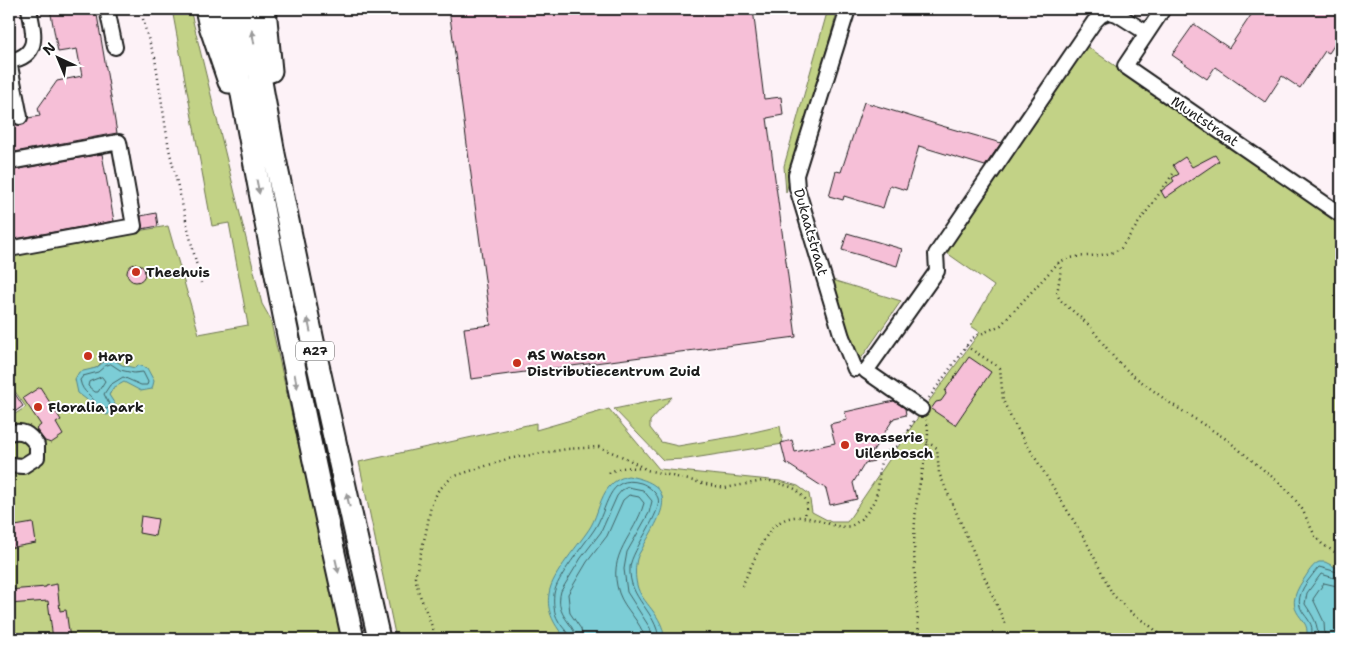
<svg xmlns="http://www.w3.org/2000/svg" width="1350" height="648" font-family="'Shantell Sans',sans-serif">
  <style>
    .green { fill: #c2d286; stroke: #6f7751; fill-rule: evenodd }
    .water { fill: #7ccdd6; stroke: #56868c }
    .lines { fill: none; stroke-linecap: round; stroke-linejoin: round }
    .shore { stroke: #426366; stroke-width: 1 }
    .building { fill: #f6bfd7; stroke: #1c1c1c }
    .minor-casing { stroke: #1c1c1c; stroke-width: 18 }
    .highway-casing { stroke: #1c1c1c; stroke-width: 25 }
    .path { stroke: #1c1c1c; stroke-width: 2.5; stroke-dasharray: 1 4; stroke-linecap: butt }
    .minor { stroke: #fff; stroke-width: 14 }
    .highway { stroke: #fff; stroke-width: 21 }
    .oneway { fill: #999 }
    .poi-dot { fill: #c8321e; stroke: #fff; stroke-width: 2 }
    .labels { text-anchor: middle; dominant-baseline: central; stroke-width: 4; stroke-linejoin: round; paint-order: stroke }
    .shield { fill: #fff; stroke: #606060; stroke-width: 1 }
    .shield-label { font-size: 12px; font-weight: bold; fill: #1c1c1c }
    .street-label { font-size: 14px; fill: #1c1c1c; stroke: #fff }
    .poi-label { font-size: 14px; font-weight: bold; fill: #1c1c1c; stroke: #fff; text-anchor: start }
  </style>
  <rect width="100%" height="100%" fill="#fdf2f7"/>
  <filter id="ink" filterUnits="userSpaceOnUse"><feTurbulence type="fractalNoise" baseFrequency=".02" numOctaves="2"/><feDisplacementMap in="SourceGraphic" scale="10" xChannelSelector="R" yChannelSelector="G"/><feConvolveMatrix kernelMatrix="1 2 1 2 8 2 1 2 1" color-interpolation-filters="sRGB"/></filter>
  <g filter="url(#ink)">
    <path class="green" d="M172,9H190L262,304L270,318L342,639H9V418L26,407L9,383V252L168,226L199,334L248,325L229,223L212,226ZM115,360L122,365L113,388L109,395L107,415L100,411L92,410L90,402L89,370L96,368L102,362Z
      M828,9H838L786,192L784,166Z
      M1078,40L1341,223V639H396L359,462L536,423V430L609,409L659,469L780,481L798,486L809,494L812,512L831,522H847L927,404L980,332L971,326L994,286L944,251Z
      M829,279L901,301L860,360L852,350Z
      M672,397L650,421V428L661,442L678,446L737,436L780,426L783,444L687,459L663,460L614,409Z"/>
    <path class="water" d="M108,359H113L122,365L135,368L138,365L147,368L154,381L152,389L141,391L124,382L113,388L109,395L118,409L107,415L100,411L91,410L90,402L78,393L75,379L79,372L96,368Z
      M628,476C680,485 663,512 644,545C642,550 638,554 637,559C635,567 635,577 637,585C641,603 664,615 664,639H566C555,626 546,612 549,594C551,574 581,543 591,526C598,514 600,497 609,487C614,481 620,478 628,476Z
      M1319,562H1325L1341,570V639H1305C1316,616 1277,617 1304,579C1308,573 1312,565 1319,562Z"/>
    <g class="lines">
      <path class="shore" d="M111,364L120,370L134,373L143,372L148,382L147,385H141L123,377L110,385L104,394L110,406L107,409L96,405C92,393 83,395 80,380L83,376L98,372L105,366Z
        M102,377L105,381L98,392H95L88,386L89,382Z
        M570,639C569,632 561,627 558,620C554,614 553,602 554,594C556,578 584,545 594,530C608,510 607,473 641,483C647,485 655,491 658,498C663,512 632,549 630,567C628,599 656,610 659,639
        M576,639C575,622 554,617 561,591L581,558L601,532L617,496L622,490L628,487L643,490L652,501L649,513L627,552L624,569L627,592L650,628L653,639
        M583,639L581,629L570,613L568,594L587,562L607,536L623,500L629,495L639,497L644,503C635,536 606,554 619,593C625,610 641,621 645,639
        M1310,639C1321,614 1284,616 1307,582C1311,577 1315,571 1319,567L1341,573
        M1317,639C1320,625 1312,615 1305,604L1307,593L1321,574L1341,580
        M1325,639L1324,622L1313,599L1324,583L1341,587"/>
    </g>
    <path class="building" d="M50,9H96L117,133L9,153V113L13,122L17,125L25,124L28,118L40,116L38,108L57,81L82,76L77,49L58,52Z
      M449,9H753L764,99L781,97L783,115L767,118L796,337L471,379L464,328L491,325Z
      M1255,9H1341V35L1329,53L1325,51L1300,88L1282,76L1265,102L1215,67L1207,79L1172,55L1194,24L1229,48Z
      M864,102L942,126L1001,143L985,166L919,146L906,190L890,185L883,208L844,196L843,200L829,196L836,171L841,172Z
      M102,154L114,221L9,240V171Z
      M1215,155L1219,161L1165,198L1161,191L1174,181L1172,178L1179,174L1173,165L1185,157L1192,167Z
      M156,213L158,226L142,229L141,216Z
      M847,233L902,249L897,266L842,250Z
      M127 273a9 9 0 1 1 18 0a9 9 0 1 1-18 0Z
      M969,357L991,372L955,425L931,409L936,402L941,401L946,394L945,391Z
      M9,385L23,406L9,416Z
      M40,387L61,420L56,423L63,435L51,443L45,441L36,429L41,425L23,398Z
      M894,401L905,408L906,415L894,418L872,452L874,461L865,463L853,483L857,499L830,505L826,489L786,463L781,443L792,440L795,452L835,443L830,424L847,420L845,412Z
      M141,516L158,519L155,536L139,533Z
      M33,523L36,543L9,548V527Z
      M57,584L60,611L66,610L70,639H53L48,601L9,604V590L46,587V586Z"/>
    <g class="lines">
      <g class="minor-casing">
        <path id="minor" d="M107,9L115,47
          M848,9L796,175L797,188L842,337L855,369
          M1163,9L1125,66L1341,215
          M9,61C41,56 34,33 29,9
          M9,61L20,117
          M9,162L119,142L134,226L9,249
          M921,409L866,371L937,271L936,254L1094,22L1101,15L1109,12L1117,14L1147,33
          M9,433C23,429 29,434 37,445V457L23,466L9,465"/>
      </g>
      <g class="highway-casing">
        <path id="highway" d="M206,9L210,26L229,82
          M227,9C263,220 306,430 353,639
          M248,9L274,154L318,365L379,639
          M265,9L271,71"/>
      </g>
      <path class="path" d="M143,19L147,35L155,58L169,149L201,283
        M1058,263C1077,251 1102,261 1121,248L1173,174
        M966,346L1000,368L1003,400L1012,420L1086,541L1113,595L1133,614L1153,628L1164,639
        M929,398L972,338L1001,325L1058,263L1061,269L1057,294L1060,300L1089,325L1115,359L1131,374L1170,403L1226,439L1282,485L1290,493L1302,509L1315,536L1322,544L1341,556
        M927,442L937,448L939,473L1006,626
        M609,473C620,466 631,467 643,469
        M742,586C750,570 760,544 770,531C799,496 835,539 856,523C867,515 876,501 878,488C880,477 878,463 885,454C888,450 894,449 898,445C904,438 909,428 915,419
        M437,639L419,593L415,577L426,532L431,506L438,491L452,477L507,459L567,449L599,447L626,458L647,470L706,484L725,488L763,481H771L791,487L797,490L805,499L807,504L805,516
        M919,639C916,593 911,546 917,500C919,481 933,435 926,420"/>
      <use href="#minor" class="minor"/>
      <use href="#highway" class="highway"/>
    </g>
    <defs><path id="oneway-solid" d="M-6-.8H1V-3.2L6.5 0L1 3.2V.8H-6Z" transform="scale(1.25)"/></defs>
    <g class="oneway">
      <use href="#oneway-solid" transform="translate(253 37) rotate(-100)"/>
      <use href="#oneway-solid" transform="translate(258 187) rotate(79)"/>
      <use href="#oneway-solid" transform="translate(309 325) rotate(-102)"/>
      <use href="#oneway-solid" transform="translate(296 381) rotate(78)"/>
      <use href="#oneway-solid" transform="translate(348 500) rotate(-103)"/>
      <use href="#oneway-solid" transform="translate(337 566) rotate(77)"/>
    </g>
  </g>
  <g class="poi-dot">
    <circle cx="136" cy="272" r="5"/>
    <circle cx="88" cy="356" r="5"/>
    <circle cx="517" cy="363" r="5"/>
    <circle cx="38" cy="407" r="5"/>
    <circle cx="845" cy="445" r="5"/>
  </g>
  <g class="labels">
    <rect class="shield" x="296" y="341.5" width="38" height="19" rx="4"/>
    <g class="shield-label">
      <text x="315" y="351">A27</text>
    </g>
    <g class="street-label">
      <text transform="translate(1205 121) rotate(34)">Muntstraat</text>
      <text transform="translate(811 232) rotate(74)">Dukaatstraat</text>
    </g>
    <g class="poi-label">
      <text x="146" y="272">Theehuis</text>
      <text x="527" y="355">AS Watson<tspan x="527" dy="16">Distributiecentrum Zuid</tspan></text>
      <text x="98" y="356">Harp</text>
      <text x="48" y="407">Floralia park</text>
      <text x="855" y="437">Brasserie<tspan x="855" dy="16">Uilenbosch</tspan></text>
    </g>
  </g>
  <rect width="1350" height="648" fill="none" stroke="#fff" stroke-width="30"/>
  <rect x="15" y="15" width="1320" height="618" fill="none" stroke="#1c1c1c" stroke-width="2" filter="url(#ink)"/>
  <g transform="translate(58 58) rotate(316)" stroke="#ffffff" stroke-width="4" paint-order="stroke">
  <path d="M0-4L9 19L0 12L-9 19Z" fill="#1c1c1c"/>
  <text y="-8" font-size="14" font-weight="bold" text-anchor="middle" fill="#1c1c1c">N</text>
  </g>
</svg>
